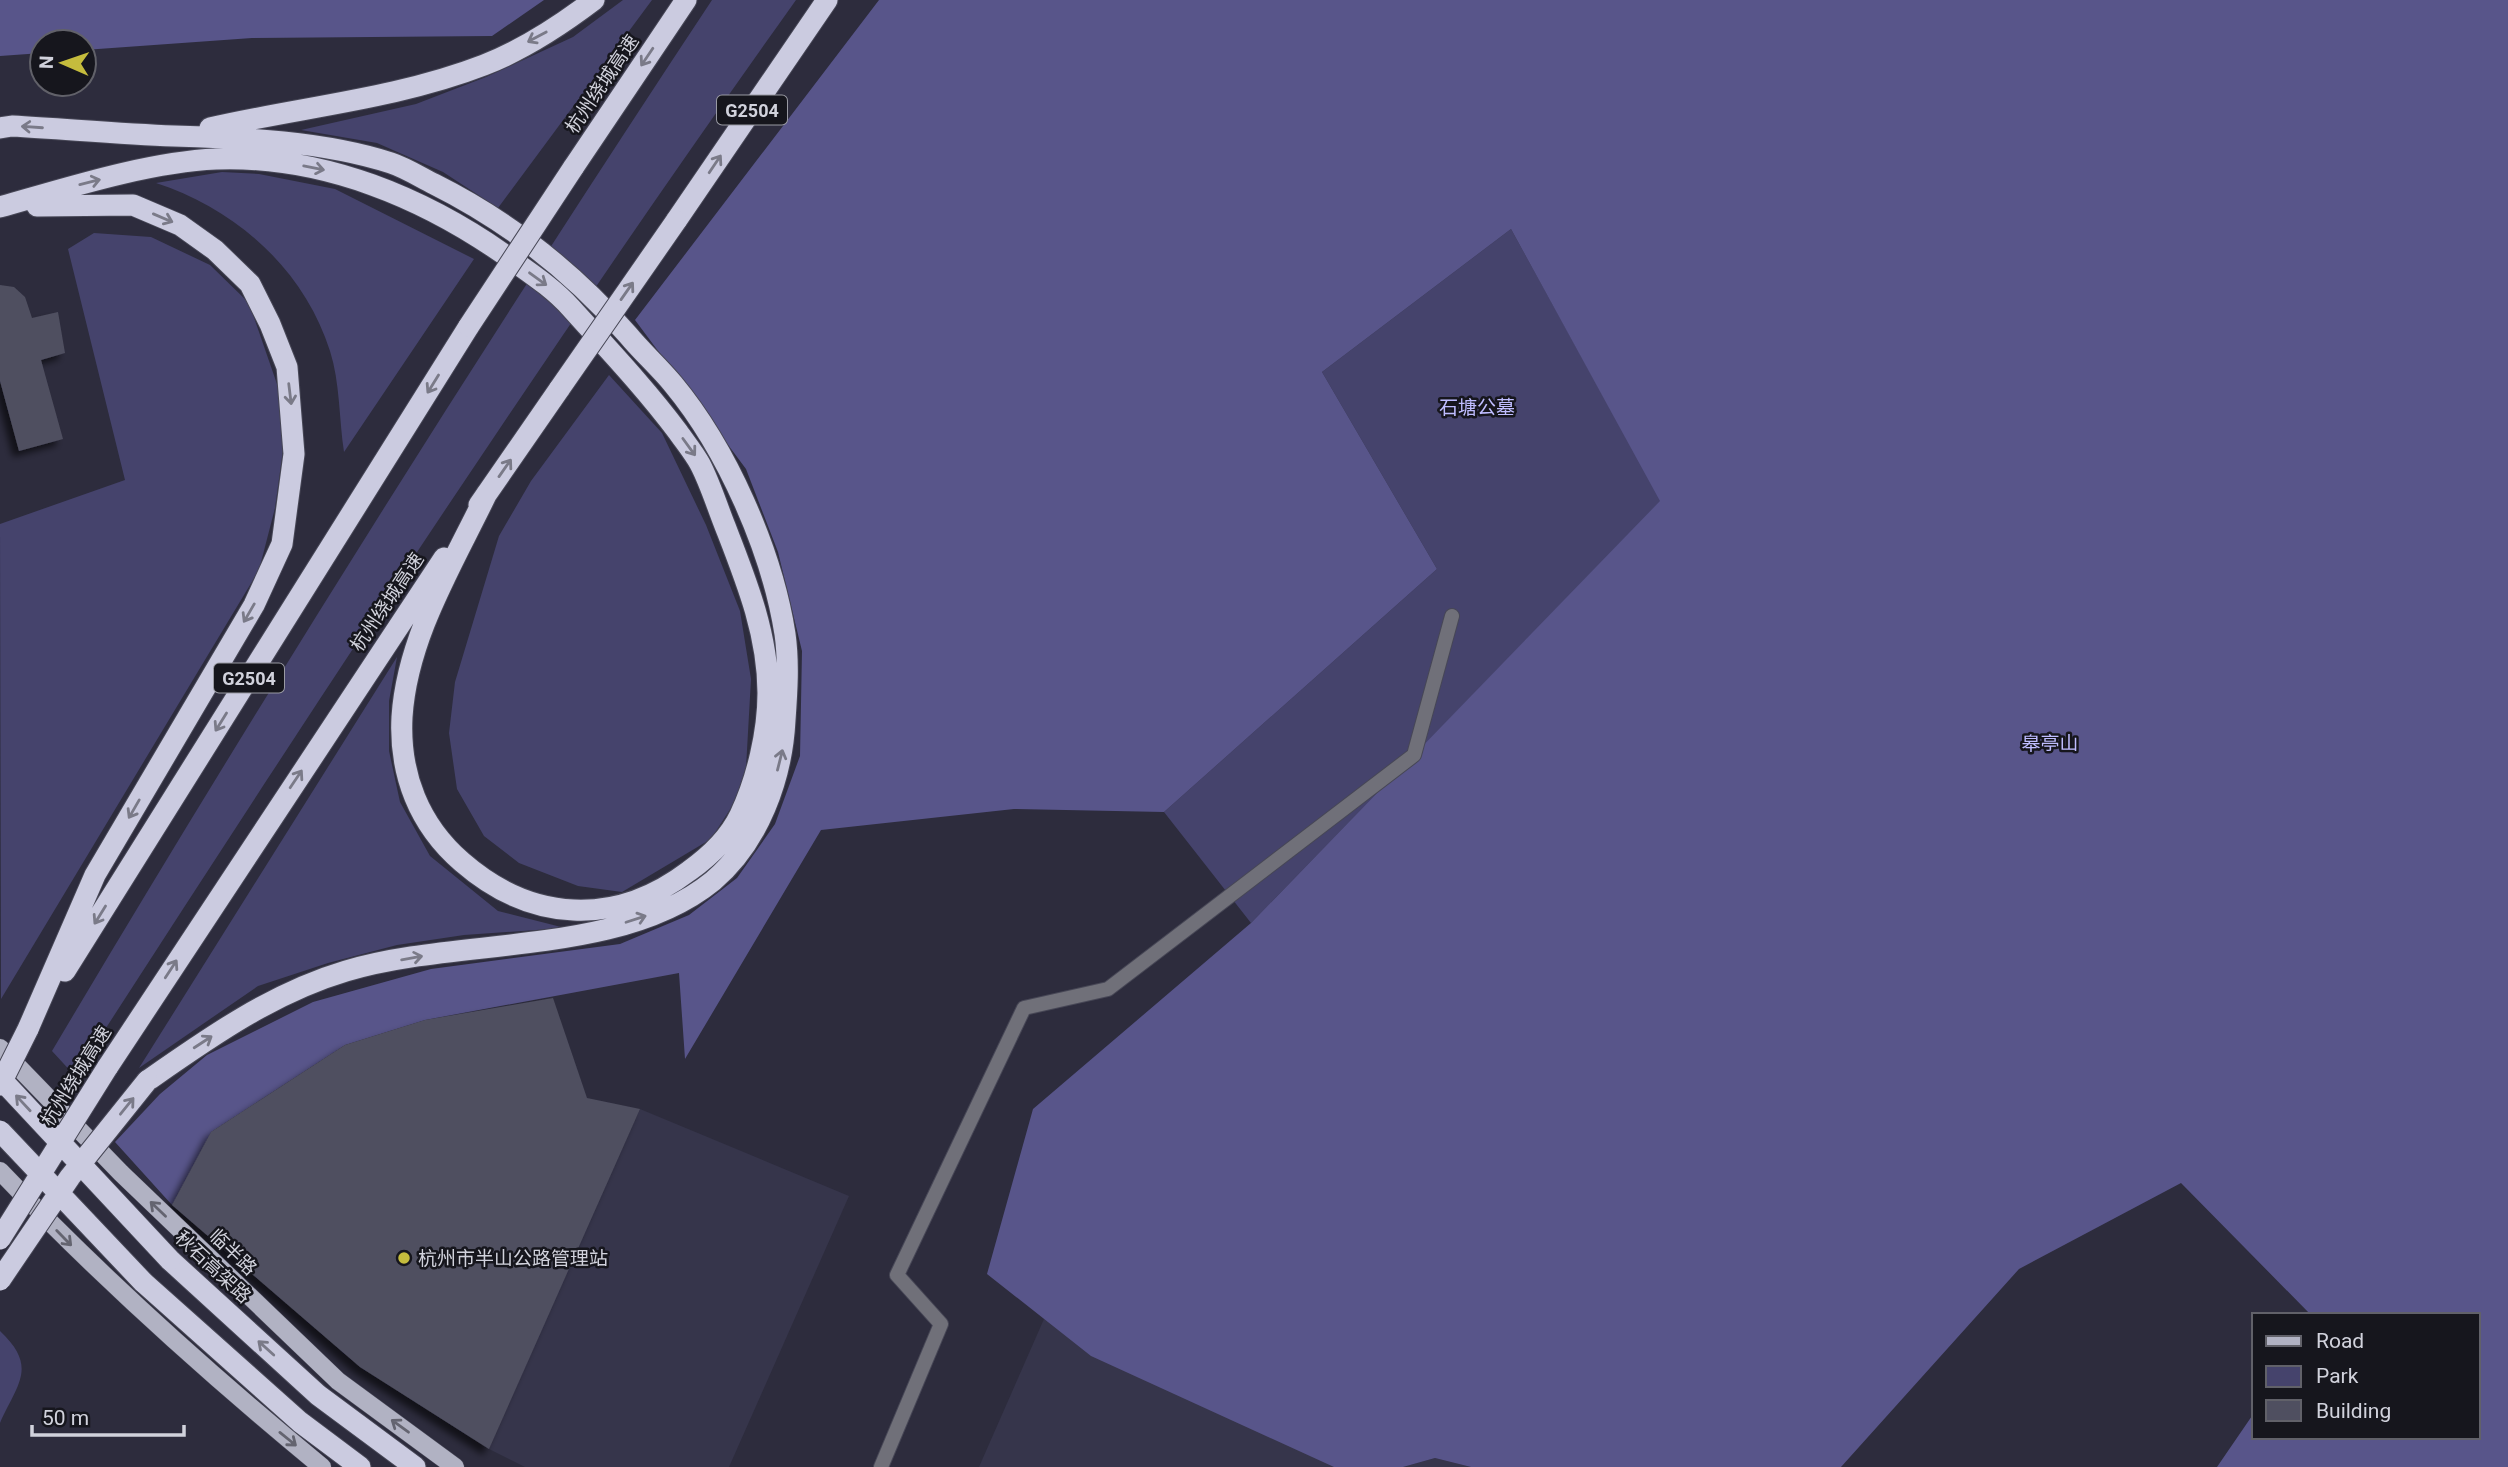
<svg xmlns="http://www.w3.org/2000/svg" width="2508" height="1467" font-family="Roboto,'Noto Sans SC',sans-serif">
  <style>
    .built { fill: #36354b }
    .green { fill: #45436c }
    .forest { fill: #58558a }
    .building { fill: #4f4f60; filter: url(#shadow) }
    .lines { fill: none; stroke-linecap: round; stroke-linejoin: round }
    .street-casing { stroke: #474756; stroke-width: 16 }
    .primary-casing { stroke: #474756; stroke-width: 19 }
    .highway-casing { stroke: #474756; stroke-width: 23 }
    .street { stroke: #707079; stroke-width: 14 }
    .primary { stroke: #b1b2c3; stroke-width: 18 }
    .highway { stroke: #cbcbe0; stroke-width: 21 }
    .highway-bridge-casing { stroke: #474756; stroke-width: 23; stroke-linecap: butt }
    .highway-bridge { stroke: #cbcbe0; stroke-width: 21 }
    .oneway { stroke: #7a7a88 }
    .oneway2 { stroke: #646470 }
    .poi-dot { fill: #c5bc3d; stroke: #16161d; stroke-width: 2.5 }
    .labels { text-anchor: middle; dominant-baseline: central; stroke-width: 5; stroke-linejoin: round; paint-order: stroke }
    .shield { fill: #16161d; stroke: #999aa3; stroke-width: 2 }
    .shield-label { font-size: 18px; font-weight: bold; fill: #d1d2dc }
    .street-label { font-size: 19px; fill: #d1d2dc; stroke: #16161d }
    .park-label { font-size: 19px; fill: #bfbdff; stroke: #16161d }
    .poi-label { font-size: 19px; fill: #d1d2dc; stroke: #16161d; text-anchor: start }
  </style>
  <defs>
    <filter id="shadow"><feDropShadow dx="-6" dy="6" stdDeviation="3.5" flood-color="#0009"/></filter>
  </defs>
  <rect width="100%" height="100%" fill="#2d2c3d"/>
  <path class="built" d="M640,1109L849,1196L729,1467H525L489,1449Z
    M1044,1319L1337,1467H979Z
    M1435,1458L1471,1467H1403Z"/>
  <path class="green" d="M623,0H652L498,208L443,172L377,143L301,130L416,104L486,77L573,37Z
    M712,0H796C545,352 309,713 75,1076L52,1051C263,695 484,345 712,0Z
    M222,172L259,174L335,189L474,259L344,452C339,419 340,382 330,351C304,269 236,209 156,183Z
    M1511,229L1661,501L1251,923L1164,812L1437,569L1322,372Z
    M94,233L151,237L210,265L249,303L278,387L284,443L275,508L259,570L1,999L0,524L125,480L68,249Z
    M609,375L662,433L706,525L740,611L751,679L745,786L711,839L622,892L578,886L519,863L484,836L457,789L449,733L455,682L499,536L531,481Z
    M397,657L389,701V751L400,802L430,856L498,911L565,928L464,935L397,945L328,963L258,986L139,1068Z
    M0,1331C38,1367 18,1383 0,1423Z"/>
  <path class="forest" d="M0,0H544L492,36L252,38L84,50V42H42V53L0,56Z
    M879,0H2508V1467H2217L2254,1413V1437H2478V1315H2311L2181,1183L2019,1269L1841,1467H1471L1435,1458L1403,1467H1334L1091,1356L987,1274L1033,1109L1251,923L1660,501L1511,229L1322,372L1437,569L1164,812L1014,809L821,830L685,1059L679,973L425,1020L345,1045L211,1132L172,1205L115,1142L160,1094L207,1055L313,1002L431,969L620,944L689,915L737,878L775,824L800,756L802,651L778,552L746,469L635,320Z"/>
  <path class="building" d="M0,285L14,287L25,297L32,318L58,312L65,353L41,360L63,439L19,451L0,381Z
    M553,998L587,1098L640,1109L489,1449L360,1367L172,1205L211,1132L345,1045L425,1020Z"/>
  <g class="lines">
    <g class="street-casing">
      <path id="street" d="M881,1467L941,1324L897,1275L1024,1008L1108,989L1414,755L1452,616"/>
    </g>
    <g class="primary-casing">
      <path id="primary" d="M0,1048L121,1173L338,1381L455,1467
        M0,1171C101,1277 209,1374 322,1467"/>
    </g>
    <g class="highway-casing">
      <path id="highway" d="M0,128L12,126C66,129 120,134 174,136C244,138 323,141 391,163C406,168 420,177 434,184C510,222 572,271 628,335C642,352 659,367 673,384C727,449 772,551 785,634C789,662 787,692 785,720C782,778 759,842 713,881C620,957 458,937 346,971C272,993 210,1037 147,1081
        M210,128C301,107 396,99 484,65C523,50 561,25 594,0
        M573,168L686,0
        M0,207C67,188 148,162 216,159C323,155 426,198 512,260C533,275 554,289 571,308C608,349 645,388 678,432C685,442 694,453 700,464C710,483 717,506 725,526C746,580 768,634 768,693C768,732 757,779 740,815C729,838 710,856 689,871C615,927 531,922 462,862C419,825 399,774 402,717C407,637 453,564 487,493
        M676,221L827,0
        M479,505L560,388
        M65,971L469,326
        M28,1029L95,875L254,605L282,544L294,454L287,367L270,324L250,284L215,250L180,225L133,205L37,206
        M107,1068L444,558
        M170,1260L318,1395L415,1467
        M143,1282L300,1422L360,1467"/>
    </g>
    <use href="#street" class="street"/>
    <use href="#primary" class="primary"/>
    <use href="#highway" class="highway"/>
    <g class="highway-bridge-casing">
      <path id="highway-bridge" d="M469,326L573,168
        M560,388L676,221
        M0,1078L170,1260
        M0,1085L28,1029
        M0,1131L143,1282
        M0,1239L107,1068
        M0,1280L70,1177L147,1081"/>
    </g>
    <use href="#highway-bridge" class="highway-bridge"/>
  </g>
  <defs><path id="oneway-shaft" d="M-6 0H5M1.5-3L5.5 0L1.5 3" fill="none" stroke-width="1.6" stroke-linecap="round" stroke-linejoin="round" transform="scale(1.75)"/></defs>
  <g class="oneway">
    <use href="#oneway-shaft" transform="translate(537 37) rotate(152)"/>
    <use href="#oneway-shaft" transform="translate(647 57) rotate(124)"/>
    <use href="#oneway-shaft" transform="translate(32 127) rotate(-176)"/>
    <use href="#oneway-shaft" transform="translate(715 164) rotate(-56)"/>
    <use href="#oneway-shaft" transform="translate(314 168) rotate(11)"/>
    <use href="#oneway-shaft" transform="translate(90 182) rotate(-14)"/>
    <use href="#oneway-shaft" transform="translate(163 218) rotate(23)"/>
    <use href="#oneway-shaft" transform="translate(538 279) rotate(36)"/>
    <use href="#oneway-shaft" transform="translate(627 291) rotate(-55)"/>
    <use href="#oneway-shaft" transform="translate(433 384) rotate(122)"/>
    <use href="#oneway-shaft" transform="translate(290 394) rotate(83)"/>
    <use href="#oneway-shaft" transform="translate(689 447) rotate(54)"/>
    <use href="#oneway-shaft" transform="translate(505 468) rotate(-55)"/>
    <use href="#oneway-shaft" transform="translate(249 613) rotate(120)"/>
    <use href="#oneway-shaft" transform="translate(221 722) rotate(122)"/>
    <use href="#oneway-shaft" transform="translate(780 760) rotate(-76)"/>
    <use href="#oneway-shaft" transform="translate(296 779) rotate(-56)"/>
    <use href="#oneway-shaft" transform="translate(134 809) rotate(120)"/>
    <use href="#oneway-shaft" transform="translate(100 915) rotate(122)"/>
    <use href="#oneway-shaft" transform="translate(636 919) rotate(-18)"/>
    <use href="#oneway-shaft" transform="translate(412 958) rotate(-10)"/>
    <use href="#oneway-shaft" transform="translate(171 969) rotate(-57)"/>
    <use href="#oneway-shaft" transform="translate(203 1042) rotate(-33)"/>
    <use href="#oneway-shaft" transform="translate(23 1103) rotate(-133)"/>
    <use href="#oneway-shaft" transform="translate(127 1106) rotate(-51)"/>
    <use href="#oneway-shaft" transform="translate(266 1348) rotate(-138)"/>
  </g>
  <g class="oneway2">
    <use href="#oneway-shaft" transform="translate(158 1209) rotate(-136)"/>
    <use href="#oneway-shaft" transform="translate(64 1238) rotate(46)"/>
    <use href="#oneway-shaft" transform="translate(400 1426) rotate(-144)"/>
    <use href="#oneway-shaft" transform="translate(288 1439) rotate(39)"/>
  </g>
  <circle class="poi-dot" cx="404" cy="1258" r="7"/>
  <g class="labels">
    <g class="shield">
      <rect x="717" y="95.5" width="70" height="29" rx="5"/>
      <rect x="214" y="663.5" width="70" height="29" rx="5"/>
    </g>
    <g class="shield-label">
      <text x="752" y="110">G2504</text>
      <text x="249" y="678">G2504</text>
    </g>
    <g class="street-label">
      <text transform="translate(602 84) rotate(-56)">杭州绕城高速</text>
      <text transform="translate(387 602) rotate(-56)">杭州绕城高速</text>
      <text transform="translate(76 1076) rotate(-58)">杭州绕城高速</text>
      <text transform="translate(233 1252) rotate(44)">临半路</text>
      <text transform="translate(213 1267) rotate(43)">秋石高架路</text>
    </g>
    <g class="park-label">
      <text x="1477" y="407">石塘公墓</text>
      <text x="2050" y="743">皋亭山</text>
    </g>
    <g class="poi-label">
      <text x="418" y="1258">杭州市半山公路管理站</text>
    </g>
  </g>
  <rect x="2252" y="1313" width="228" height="126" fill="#16161d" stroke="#616169" stroke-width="2"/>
  <rect x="2266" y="1336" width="35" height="10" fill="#b1b2c3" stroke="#616169" stroke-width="2"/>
  <text x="2316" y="1348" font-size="21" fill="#d1d2dc">Road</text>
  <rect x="2266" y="1366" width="35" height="21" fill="#45436c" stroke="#616169" stroke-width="2"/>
  <text x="2316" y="1383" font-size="21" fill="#d1d2dc">Park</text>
  <rect x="2266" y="1400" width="35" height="21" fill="#4f4f60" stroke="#616169" stroke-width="2"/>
  <text x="2316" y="1418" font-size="21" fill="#d1d2dc">Building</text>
  <g transform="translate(63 63) rotate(272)"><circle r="33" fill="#16161d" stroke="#616169" stroke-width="2"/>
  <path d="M0-5L12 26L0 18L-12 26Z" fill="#c5bc3d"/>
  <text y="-10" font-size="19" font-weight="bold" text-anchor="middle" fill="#d1d2dc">N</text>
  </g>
  <path d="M32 1425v10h152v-10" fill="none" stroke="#d1d2dc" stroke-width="3.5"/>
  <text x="42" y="1425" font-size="21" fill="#d1d2dc" stroke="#16161d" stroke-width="5" paint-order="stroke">50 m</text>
</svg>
